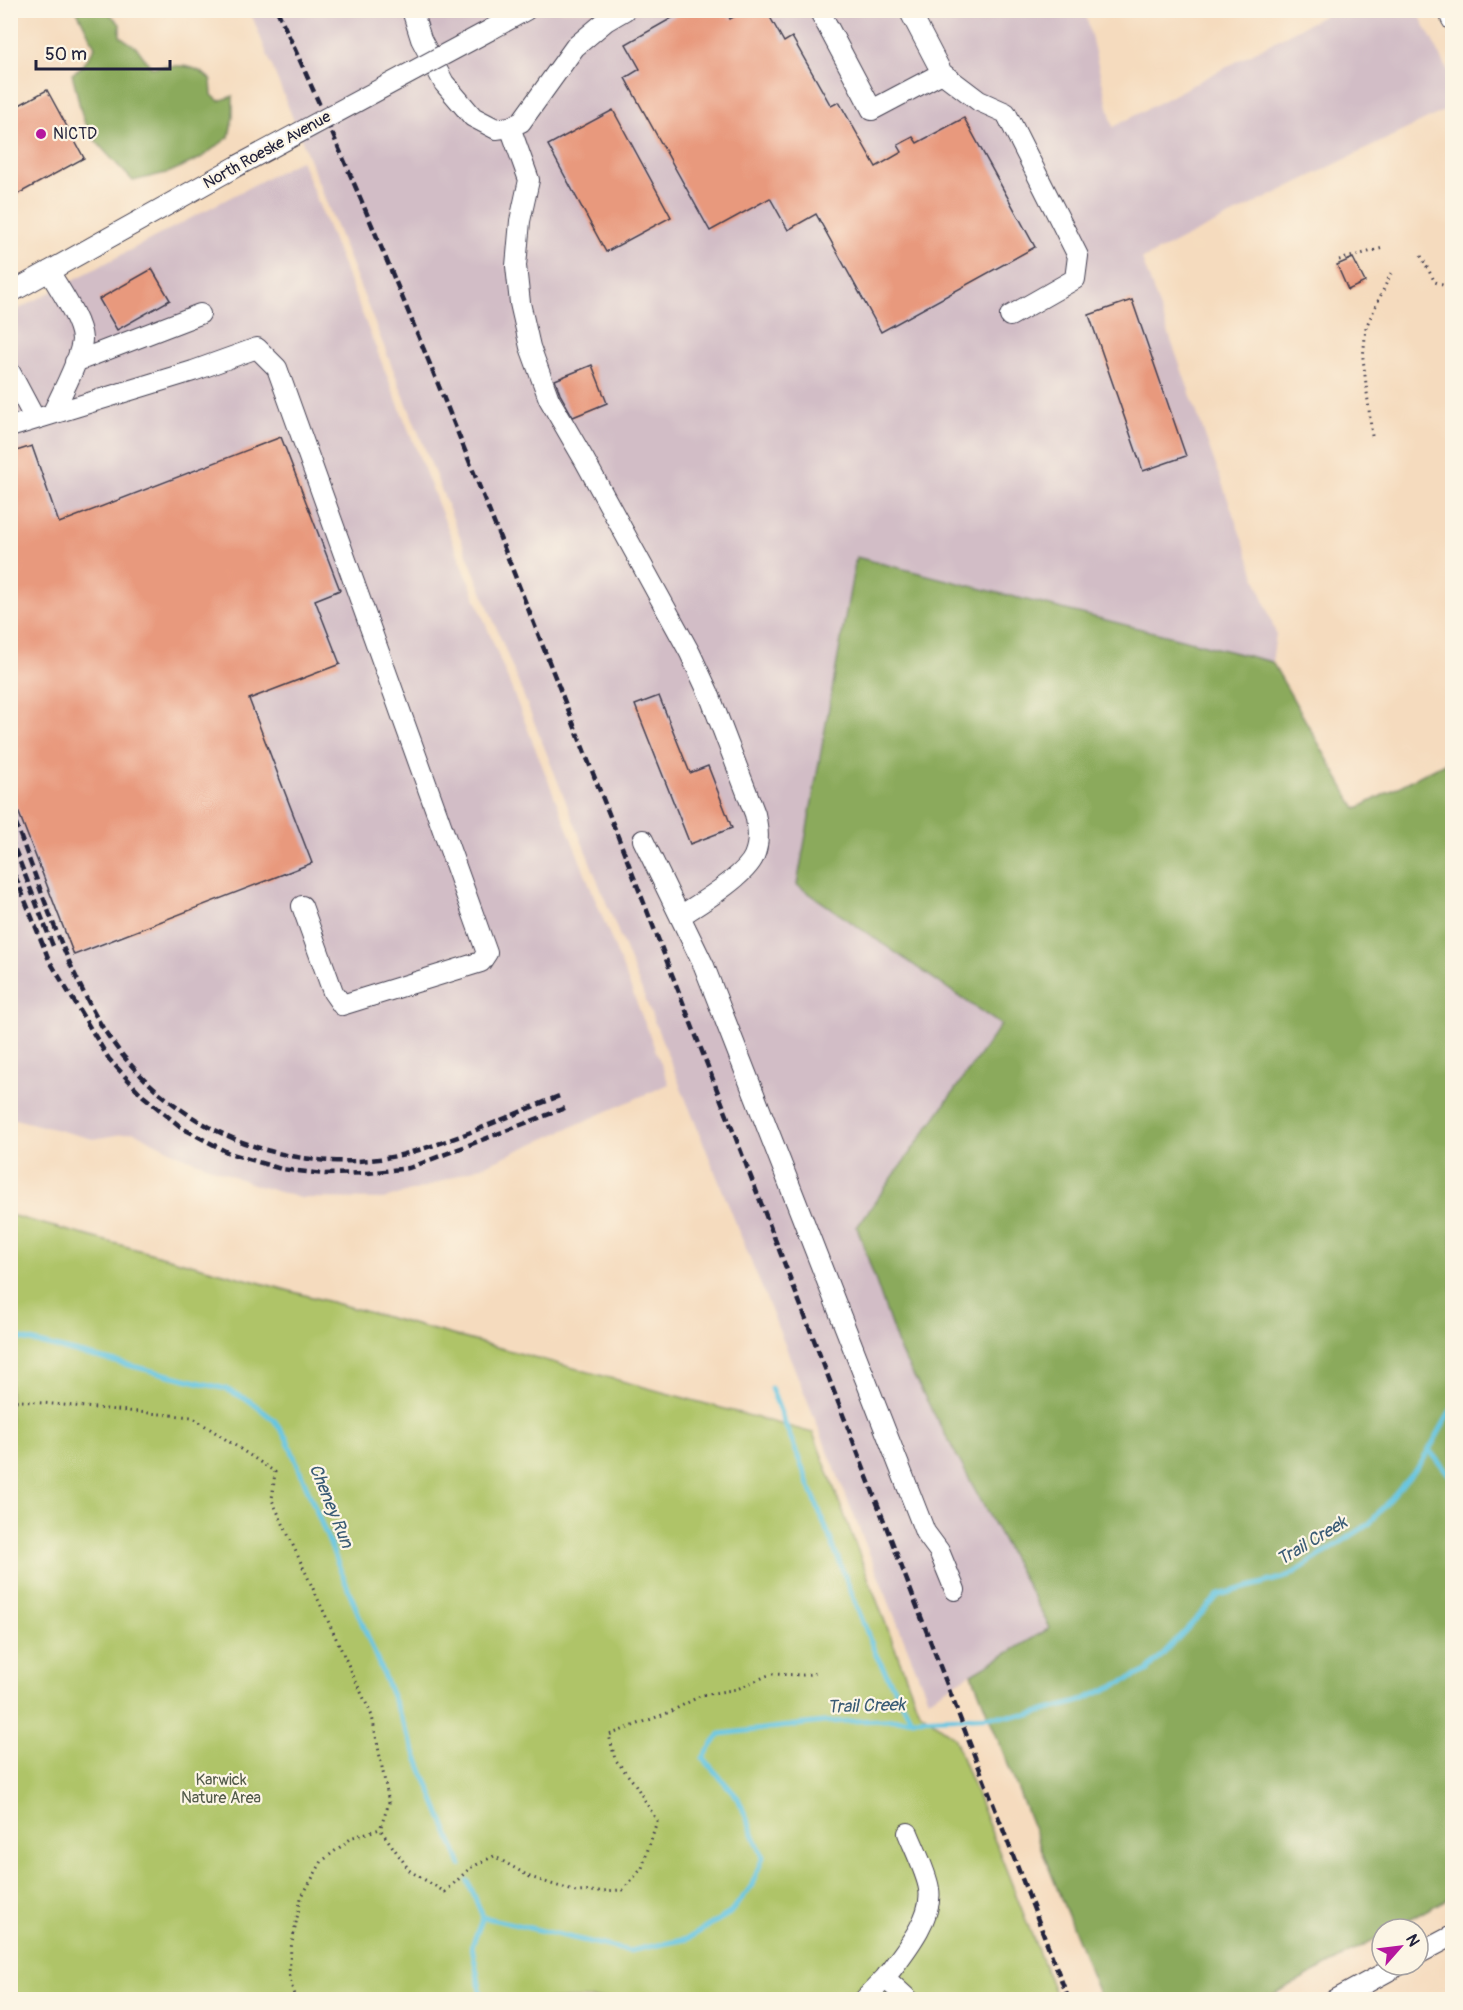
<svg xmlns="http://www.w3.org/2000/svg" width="1463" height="2010" font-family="Pangolin,sans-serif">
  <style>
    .industrial { fill: #d2bdc6 }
    .green { fill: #afc468; stroke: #687352; stroke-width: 1.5 }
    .forest { fill: #8baa5c; stroke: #56664c; stroke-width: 1.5 }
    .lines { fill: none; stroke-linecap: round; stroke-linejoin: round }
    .stream { stroke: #64c5e2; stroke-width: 5 }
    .building { fill: #e8997d }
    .minor-casing { stroke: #423e4f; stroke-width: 22 }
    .path { stroke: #423e4f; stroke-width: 3; stroke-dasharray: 1.5 4.5; stroke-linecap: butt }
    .minor { stroke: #fff; stroke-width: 20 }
    .rail { stroke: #22223b; stroke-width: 4.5; stroke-dasharray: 9 4.5; stroke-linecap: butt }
    .minor-bridge-casing { stroke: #423e4f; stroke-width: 22; stroke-linecap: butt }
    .minor-bridge { stroke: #fff; stroke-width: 20 }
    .poi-dot { fill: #b5179e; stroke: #fcf5e5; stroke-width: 2 }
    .labels { text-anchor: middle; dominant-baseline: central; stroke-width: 4.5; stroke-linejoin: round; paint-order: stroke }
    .poi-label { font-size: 16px; fill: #22223b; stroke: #fcf5e5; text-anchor: start }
    .street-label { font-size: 16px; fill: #22223b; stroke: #fcf5e5 }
    .park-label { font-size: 16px; fill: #535b4b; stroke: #fcf5e5 }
    .water-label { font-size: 18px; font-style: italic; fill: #395b75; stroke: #fcf5e5 }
  </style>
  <rect width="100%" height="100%" fill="#fcf5e5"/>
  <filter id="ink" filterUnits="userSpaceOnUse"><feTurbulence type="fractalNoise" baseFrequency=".0167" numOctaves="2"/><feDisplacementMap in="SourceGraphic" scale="12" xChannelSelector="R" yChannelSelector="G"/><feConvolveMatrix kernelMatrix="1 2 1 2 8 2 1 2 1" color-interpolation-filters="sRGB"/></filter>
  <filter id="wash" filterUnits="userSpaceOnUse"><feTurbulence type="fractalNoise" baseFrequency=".008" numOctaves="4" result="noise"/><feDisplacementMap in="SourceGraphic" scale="24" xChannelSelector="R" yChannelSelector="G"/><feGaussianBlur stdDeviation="1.35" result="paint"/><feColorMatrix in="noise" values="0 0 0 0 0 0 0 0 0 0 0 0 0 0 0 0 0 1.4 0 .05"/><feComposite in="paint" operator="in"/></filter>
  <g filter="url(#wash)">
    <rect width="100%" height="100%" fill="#f5dbbe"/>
    <path class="industrial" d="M250,11H1085L1113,127L1332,11H1417L1452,78V107L1142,259L1276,634L1272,662L856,558L797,885L1001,1025L857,1228L900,1351L1050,1628L928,1699L602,892Z
      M301,160L669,1084L485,1165L429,1186L383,1199L300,1198L255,1185L180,1155L134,1132L93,1139L11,1118V313Z"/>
    <path class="green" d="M10,1215L813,1433L919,1711L954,1737L1057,1999H11Z"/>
    <path class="forest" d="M77,11H112L110,14L120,24V36L137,48L151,67C176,67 191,60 211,80L212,95L219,101L233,96V117L229,137L199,159L170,172L133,181C116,162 89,140 82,115C78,101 76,87 72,74L83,66L95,47Z
      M856,557L1272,662L1356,809L1452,759V1896L1393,1929H1382V1935L1267,1999H1101L972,1674L1050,1628L900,1351L857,1227L1001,1025L797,885Z"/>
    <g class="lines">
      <path class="stream" d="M10,1336L226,1389L250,1401L274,1420L287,1439L461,1865
        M771,1388L876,1655L911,1719
        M1429,1450L1452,1478
        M468,1881L483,1917
        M482,2000L472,1946L483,1917L629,1951L687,1939L730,1913L751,1887L763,1857L738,1798L703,1758L720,1734L823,1722L1029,1715L1078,1702L1147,1671L1219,1595L1289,1576L1369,1524L1422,1462L1452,1409"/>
    </g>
    <g id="blocks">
      <path class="building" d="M686,10H726L730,19L746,10H766L784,42L792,37L831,106L839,102L876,167L902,152L898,145L913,137L917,143L964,118L1035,247L881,332L816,214L788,230L770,198L710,231L625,78L640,69L626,44Z
        M47,90L84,158L16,195L10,186V110Z
        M613,110L671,217L606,252L548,145Z
        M1353,258L1365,282L1348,290L1337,265Z
        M152,269L170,300L117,330L99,299Z
        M1132,300L1186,456L1143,471L1089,315Z
        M592,365L607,403L573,417L560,394L555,380Z
        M281,437L340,590L315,600L340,664L249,699L312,863L74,955L10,790V453L32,446L59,523Z
        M659,696L690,773L708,766L732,828L690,844L635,705Z"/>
    </g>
  </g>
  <g filter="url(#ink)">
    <use href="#blocks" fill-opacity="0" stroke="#423e4f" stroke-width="1.5"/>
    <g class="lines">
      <g class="minor-casing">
        <path id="minor" d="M412,10L421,39L444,83L473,117L496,129L510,127L521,122L575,47L606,21L625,10
          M819,10L872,110L942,73L909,10
          M1448,10L1452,20
          M490,30L526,10
          M942,73L979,101L1006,113L1078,256L1075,279L1010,316
          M510,127L529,180L520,221L516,266L520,303L530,347L549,399L585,461L690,653L709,694L755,814C758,828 760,842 754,856C746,876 699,904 680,916
          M49,271C59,289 81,319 82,339C82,356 60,397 52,414
          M10,293L239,165
          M75,362L200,314
          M10,372L35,419
          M10,427L193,371L257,348L277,368L487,953L481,962L342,1005L333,992L302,906
          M643,840L704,966L925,1532L939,1551L955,1590
          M1418,1954L1452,1936
          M885,1978C901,1956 934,1918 929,1889C927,1874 914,1848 908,1833
          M864,2000L885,1978L909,2000
          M1335,2000L1399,1965"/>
      </g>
      <path class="path" d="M1421,256L1435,282L1452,289
        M1339,260L1383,248
        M1372,436L1363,358L1366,327L1393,269
        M10,1400L192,1417L275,1472L272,1500L372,1716L389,1803L380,1829
        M295,2000L289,1974L291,1948L301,1898L322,1861L353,1837L380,1829L410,1871L445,1892L470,1868L494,1856L530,1877L576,1892L623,1890L642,1868L657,1821L635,1784L615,1759L609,1735L670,1712L702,1695L737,1689L771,1674L803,1675L819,1673"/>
      <use href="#minor" class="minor"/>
      <path class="rail" d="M277,10C394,265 495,525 598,786C757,1189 912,1595 1069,2000
        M10,809C36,875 58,945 91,1007C127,1077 194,1131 270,1151C310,1162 354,1165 396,1156C452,1143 508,1116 562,1095
        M10,837L53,946
        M10,863L49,960L109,1059L143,1096L182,1128L229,1153L281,1169L325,1174L368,1173L409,1168L565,1108
        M10,894L15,906"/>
      <g class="minor-bridge-casing">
        <path id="minor-bridge" d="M239,165L490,30"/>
      </g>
      <use href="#minor-bridge" class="minor-bridge"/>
    </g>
  </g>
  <circle class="poi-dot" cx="41" cy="134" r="6"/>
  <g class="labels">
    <g class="poi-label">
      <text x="53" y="134">NICTD</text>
    </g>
    <g class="street-label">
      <text transform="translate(267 150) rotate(-29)">North Roeske Avenue</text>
    </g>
    <g class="park-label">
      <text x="221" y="1780">Karwick<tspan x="221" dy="18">Nature Area</tspan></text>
    </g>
    <g class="water-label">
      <text transform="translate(331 1506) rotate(68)">Cheney Run</text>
      <text transform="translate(1312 1541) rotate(-31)">Trail Creek</text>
      <text transform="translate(866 1706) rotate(-2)">Trail Creek</text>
    </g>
  </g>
  <rect width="1463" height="2010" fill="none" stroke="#fcf5e5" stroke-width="36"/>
  <g transform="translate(1400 1947) rotate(62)"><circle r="28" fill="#fcf5e5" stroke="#a5a1a1" stroke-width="1.5"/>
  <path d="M0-4.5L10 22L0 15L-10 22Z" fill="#b5179e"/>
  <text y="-9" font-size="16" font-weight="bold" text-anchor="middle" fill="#22223b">N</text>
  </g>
  <path d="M36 60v9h134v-9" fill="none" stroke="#22223b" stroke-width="3"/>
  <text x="45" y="60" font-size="18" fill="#22223b" stroke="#fcf5e5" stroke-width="4.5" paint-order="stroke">50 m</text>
</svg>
